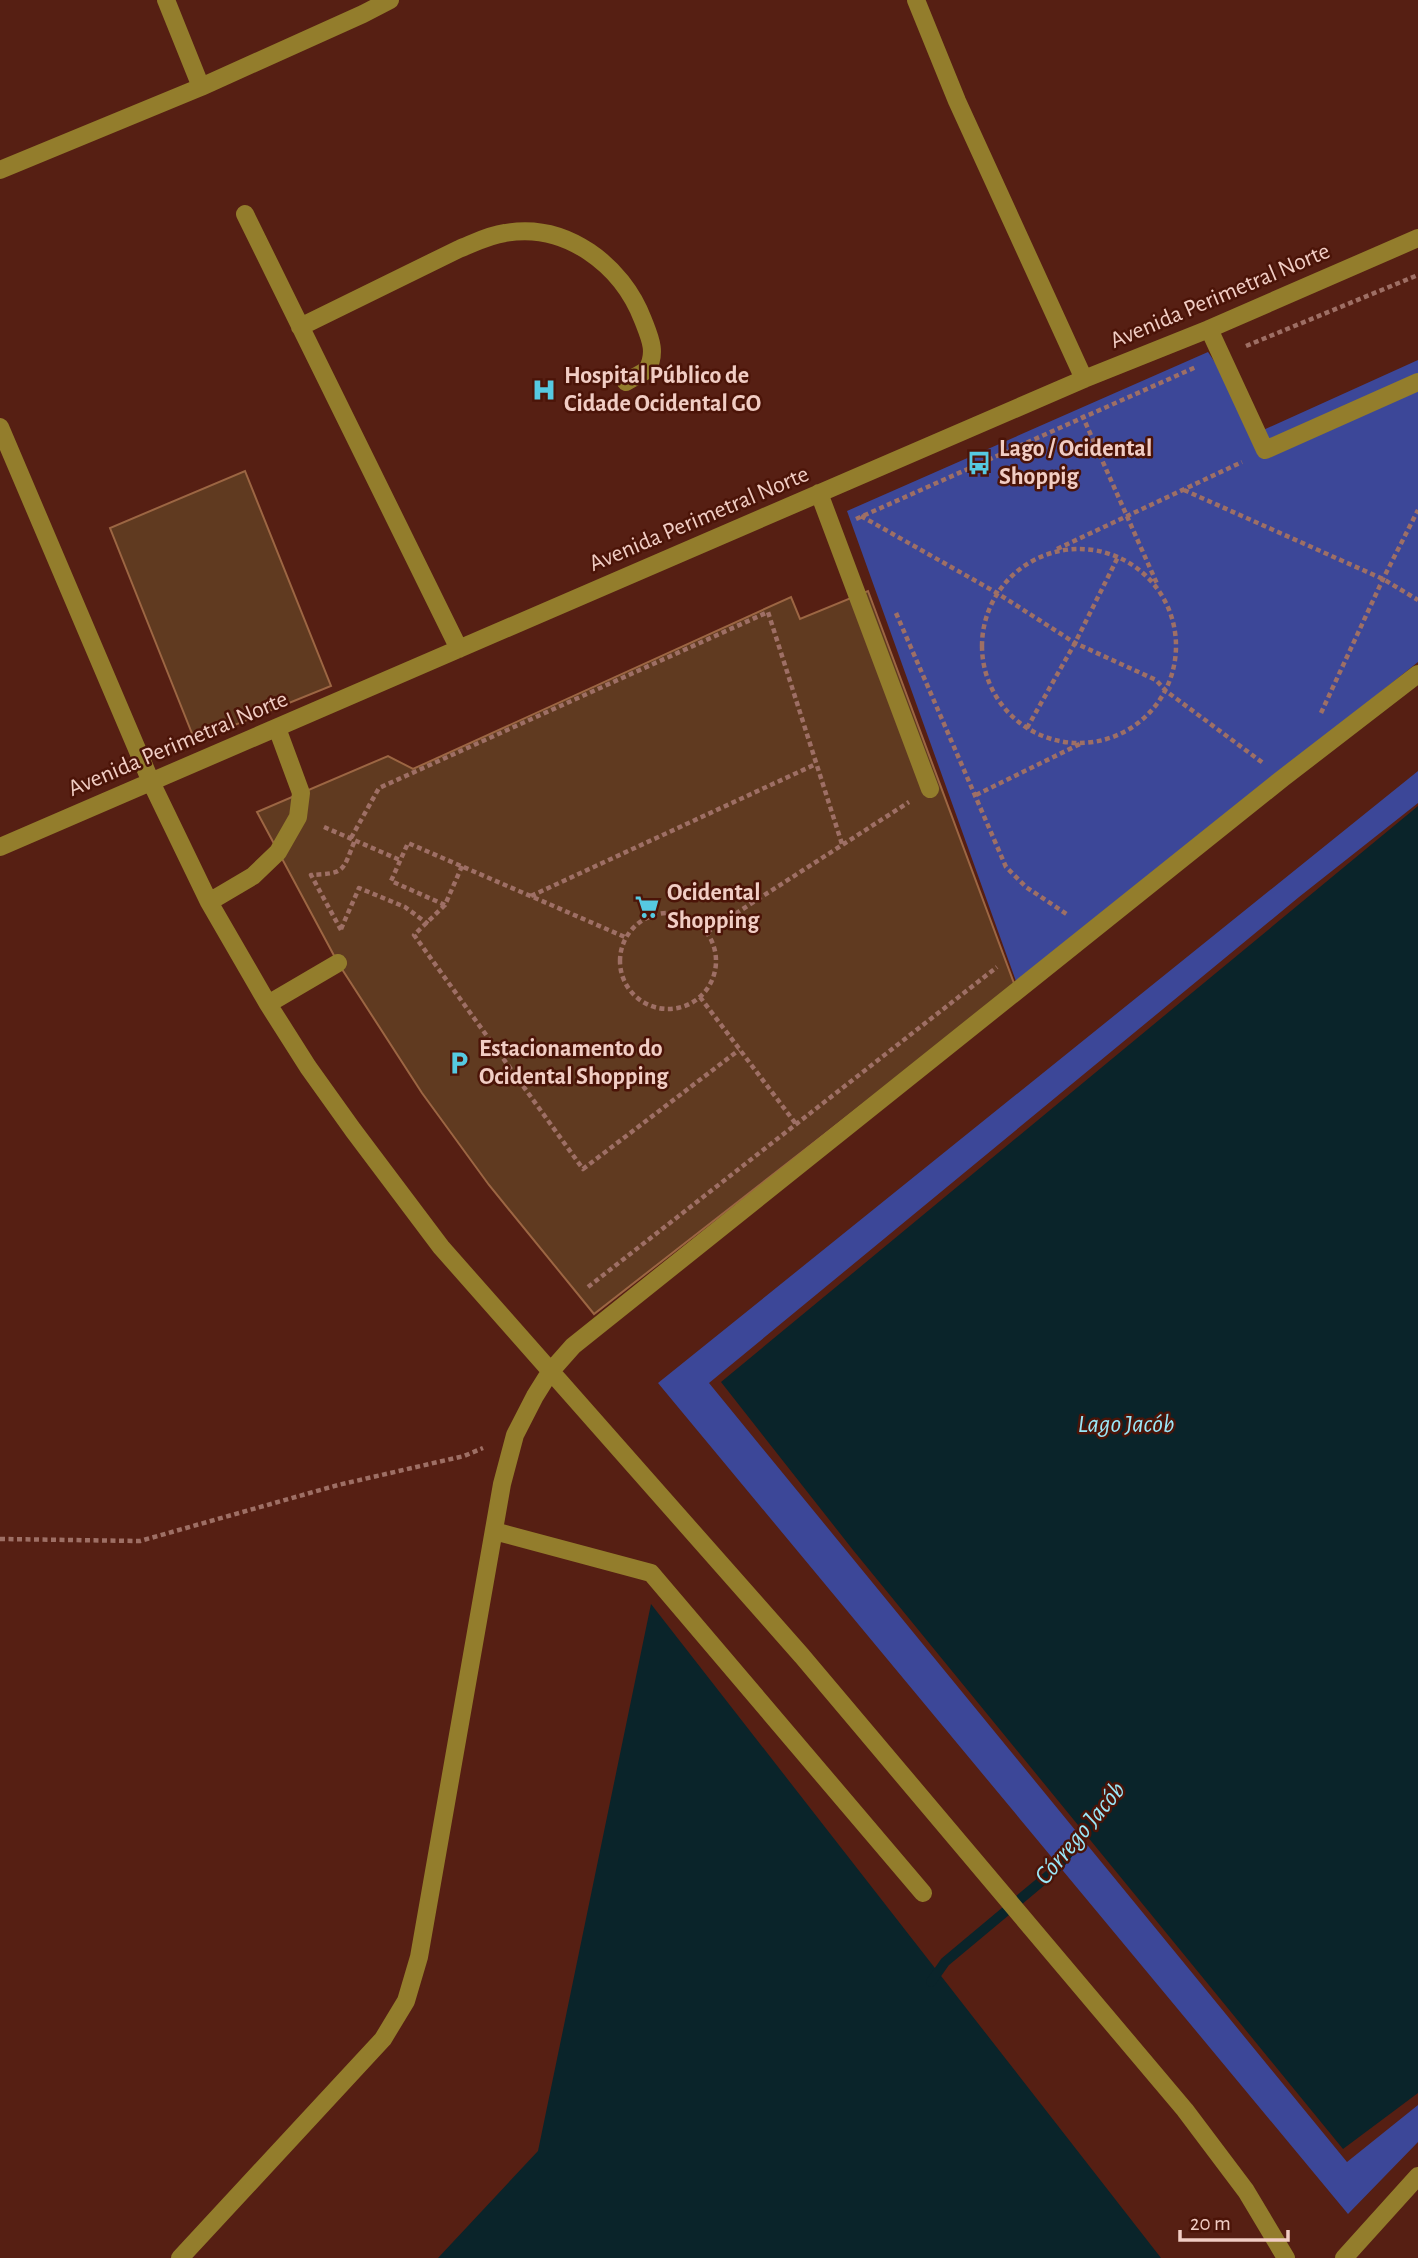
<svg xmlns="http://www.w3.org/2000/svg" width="1418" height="2258" font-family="'Alegreya Sans',sans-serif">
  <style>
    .green { fill: #3c4798 }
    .water { fill: #0a242a }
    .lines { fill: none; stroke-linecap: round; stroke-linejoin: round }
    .stream { stroke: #0a242a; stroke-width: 10 }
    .building { fill: #603a20; stroke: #9c6643; stroke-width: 2 }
    .path { stroke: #9e6f65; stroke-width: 4.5; stroke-dasharray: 5 3.5; stroke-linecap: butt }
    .minor { stroke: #937d2c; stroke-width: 18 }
    .labels { text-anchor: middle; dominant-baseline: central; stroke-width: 5; stroke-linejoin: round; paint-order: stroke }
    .street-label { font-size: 24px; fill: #f1cdc4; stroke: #4b1408 }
    .poi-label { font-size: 24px; font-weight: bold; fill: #f1cdc4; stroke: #4b1408; text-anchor: start }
    .water-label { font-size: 26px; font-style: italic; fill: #9ae7f8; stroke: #4b1408 }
  </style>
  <rect width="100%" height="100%" fill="#561f13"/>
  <path class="green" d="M1208,352L1261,431L1418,360V662L1017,984L847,511Z
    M1418,771V803L1299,897L709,1383L1347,2162L1418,2105V2142L1348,2214L658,1383Z"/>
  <path class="water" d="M1418,806V2093L1343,2149L853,1550L721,1382Z
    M651,1604L1161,2258H438L538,2151Z"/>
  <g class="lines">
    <path class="stream" d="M931,1982L945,1962L1055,1870L1093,1822"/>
  </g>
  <path class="building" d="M245,471L331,686L195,741L110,528Z
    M868,591L1015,986L594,1314L489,1185L422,1093L338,963L257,812L388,756L413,769L791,597L800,619Z"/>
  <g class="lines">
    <path class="path" d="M1246,346L1418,275
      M1082,415L1158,586
      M1184,490L1383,579L1418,600
      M861,516L997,593L1075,643L1156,680L1166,691L1263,763
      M856,519L1196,367
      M1057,549L1242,462
      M982 646a97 97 0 1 1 194 0a97 97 0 1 1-194 0Z
      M896,613L1006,867L1026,887L1068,915
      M1321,713L1383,579L1418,510
      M1027,728L1075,643L1118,557
      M976,795L1082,743
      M324,827L400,860
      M351,838L379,788L768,612L842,844
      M462,866L445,905L391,881L408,843L625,937
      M531,896L816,764
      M445,905L414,935L583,1169L739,1050
      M620 961a48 48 0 1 1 96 0a48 48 0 1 1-96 0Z
      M341,929L359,888L405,907L428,924
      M341,930L311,875C346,873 342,872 355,840
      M707,932L909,802
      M700,997L796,1124
      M588,1287L997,967
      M0,1539L140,1541L338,1485L464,1456L483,1448"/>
    <path class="minor" d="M166,0L201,87
      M916,0L957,101L1084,379
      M0,170L201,87L363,14L390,0
      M245,214L459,649
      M300,327L459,249C474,243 489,235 505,233C566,222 622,265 643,320C650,338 657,352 647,370L626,382
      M1209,329L1265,450L1418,382
      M0,427L151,782L209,902L268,1004L308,1067L353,1130L441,1247L802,1656L1185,2110L1246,2191L1286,2258
      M819,493L930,789
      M0,847L1084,379L1209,329L1418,238
      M209,902L253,876L278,852L298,817L301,793L277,728
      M268,1004L338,963
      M494,1531L651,1573L923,1893
      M180,2258L383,2039L406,2001L419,1957L502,1484L515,1435L535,1396L550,1372L573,1346L1283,778L1418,674
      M1344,2258L1418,2176"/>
  </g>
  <defs>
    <g id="hospital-bare" transform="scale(1.89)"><path d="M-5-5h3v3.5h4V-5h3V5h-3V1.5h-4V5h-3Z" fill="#56c9e1" stroke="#4b1408" stroke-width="2.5" paint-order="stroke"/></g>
    <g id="bus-bare" transform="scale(1.89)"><path d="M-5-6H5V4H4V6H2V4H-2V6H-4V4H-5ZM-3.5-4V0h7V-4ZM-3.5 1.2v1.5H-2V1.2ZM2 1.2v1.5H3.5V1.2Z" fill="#56c9e1" stroke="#4b1408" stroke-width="2.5" paint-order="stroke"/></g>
    <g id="supermarket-bare" transform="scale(1.89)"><path d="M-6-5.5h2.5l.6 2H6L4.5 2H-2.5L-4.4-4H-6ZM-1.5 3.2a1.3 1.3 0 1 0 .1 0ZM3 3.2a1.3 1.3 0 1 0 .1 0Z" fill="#56c9e1" stroke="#4b1408" stroke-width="2.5" paint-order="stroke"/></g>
    <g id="parking-bare" transform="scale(1.89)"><path d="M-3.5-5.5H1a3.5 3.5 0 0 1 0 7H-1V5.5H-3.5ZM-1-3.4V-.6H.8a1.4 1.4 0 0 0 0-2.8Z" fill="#56c9e1" stroke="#4b1408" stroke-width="2.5" paint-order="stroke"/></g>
  </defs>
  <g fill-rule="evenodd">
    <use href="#hospital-bare" x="544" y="390"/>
    <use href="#bus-bare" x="979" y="463"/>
    <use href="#supermarket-bare" x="647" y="907"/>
    <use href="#parking-bare" x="459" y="1063"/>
  </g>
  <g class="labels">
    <g class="street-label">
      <text transform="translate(1220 296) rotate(-23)">Avenida Perimetral Norte</text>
      <text transform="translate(699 519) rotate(-23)">Avenida Perimetral Norte</text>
      <text transform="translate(178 744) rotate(-23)">Avenida Perimetral Norte</text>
    </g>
    <g class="poi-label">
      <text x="564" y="376">Hospital Público de<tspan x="564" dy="28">Cidade Ocidental GO</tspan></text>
      <text x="999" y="449">Lago / Ocidental<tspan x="999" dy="28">Shoppig</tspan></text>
      <text x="667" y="893">Ocidental<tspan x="667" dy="28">Shopping</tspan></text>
      <text x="479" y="1049">Estacionamento do<tspan x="479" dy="28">Ocidental Shopping</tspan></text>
    </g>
    <g class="water-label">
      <text x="1126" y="1424">Lago Jacób</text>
      <text transform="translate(1080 1833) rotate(-50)">Córrego Jacób</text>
    </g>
  </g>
  <path d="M1180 2230v10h108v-10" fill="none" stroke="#f1cdc4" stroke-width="3.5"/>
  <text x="1190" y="2230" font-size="21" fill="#f1cdc4" stroke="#4b1408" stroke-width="5" paint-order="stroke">20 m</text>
</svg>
